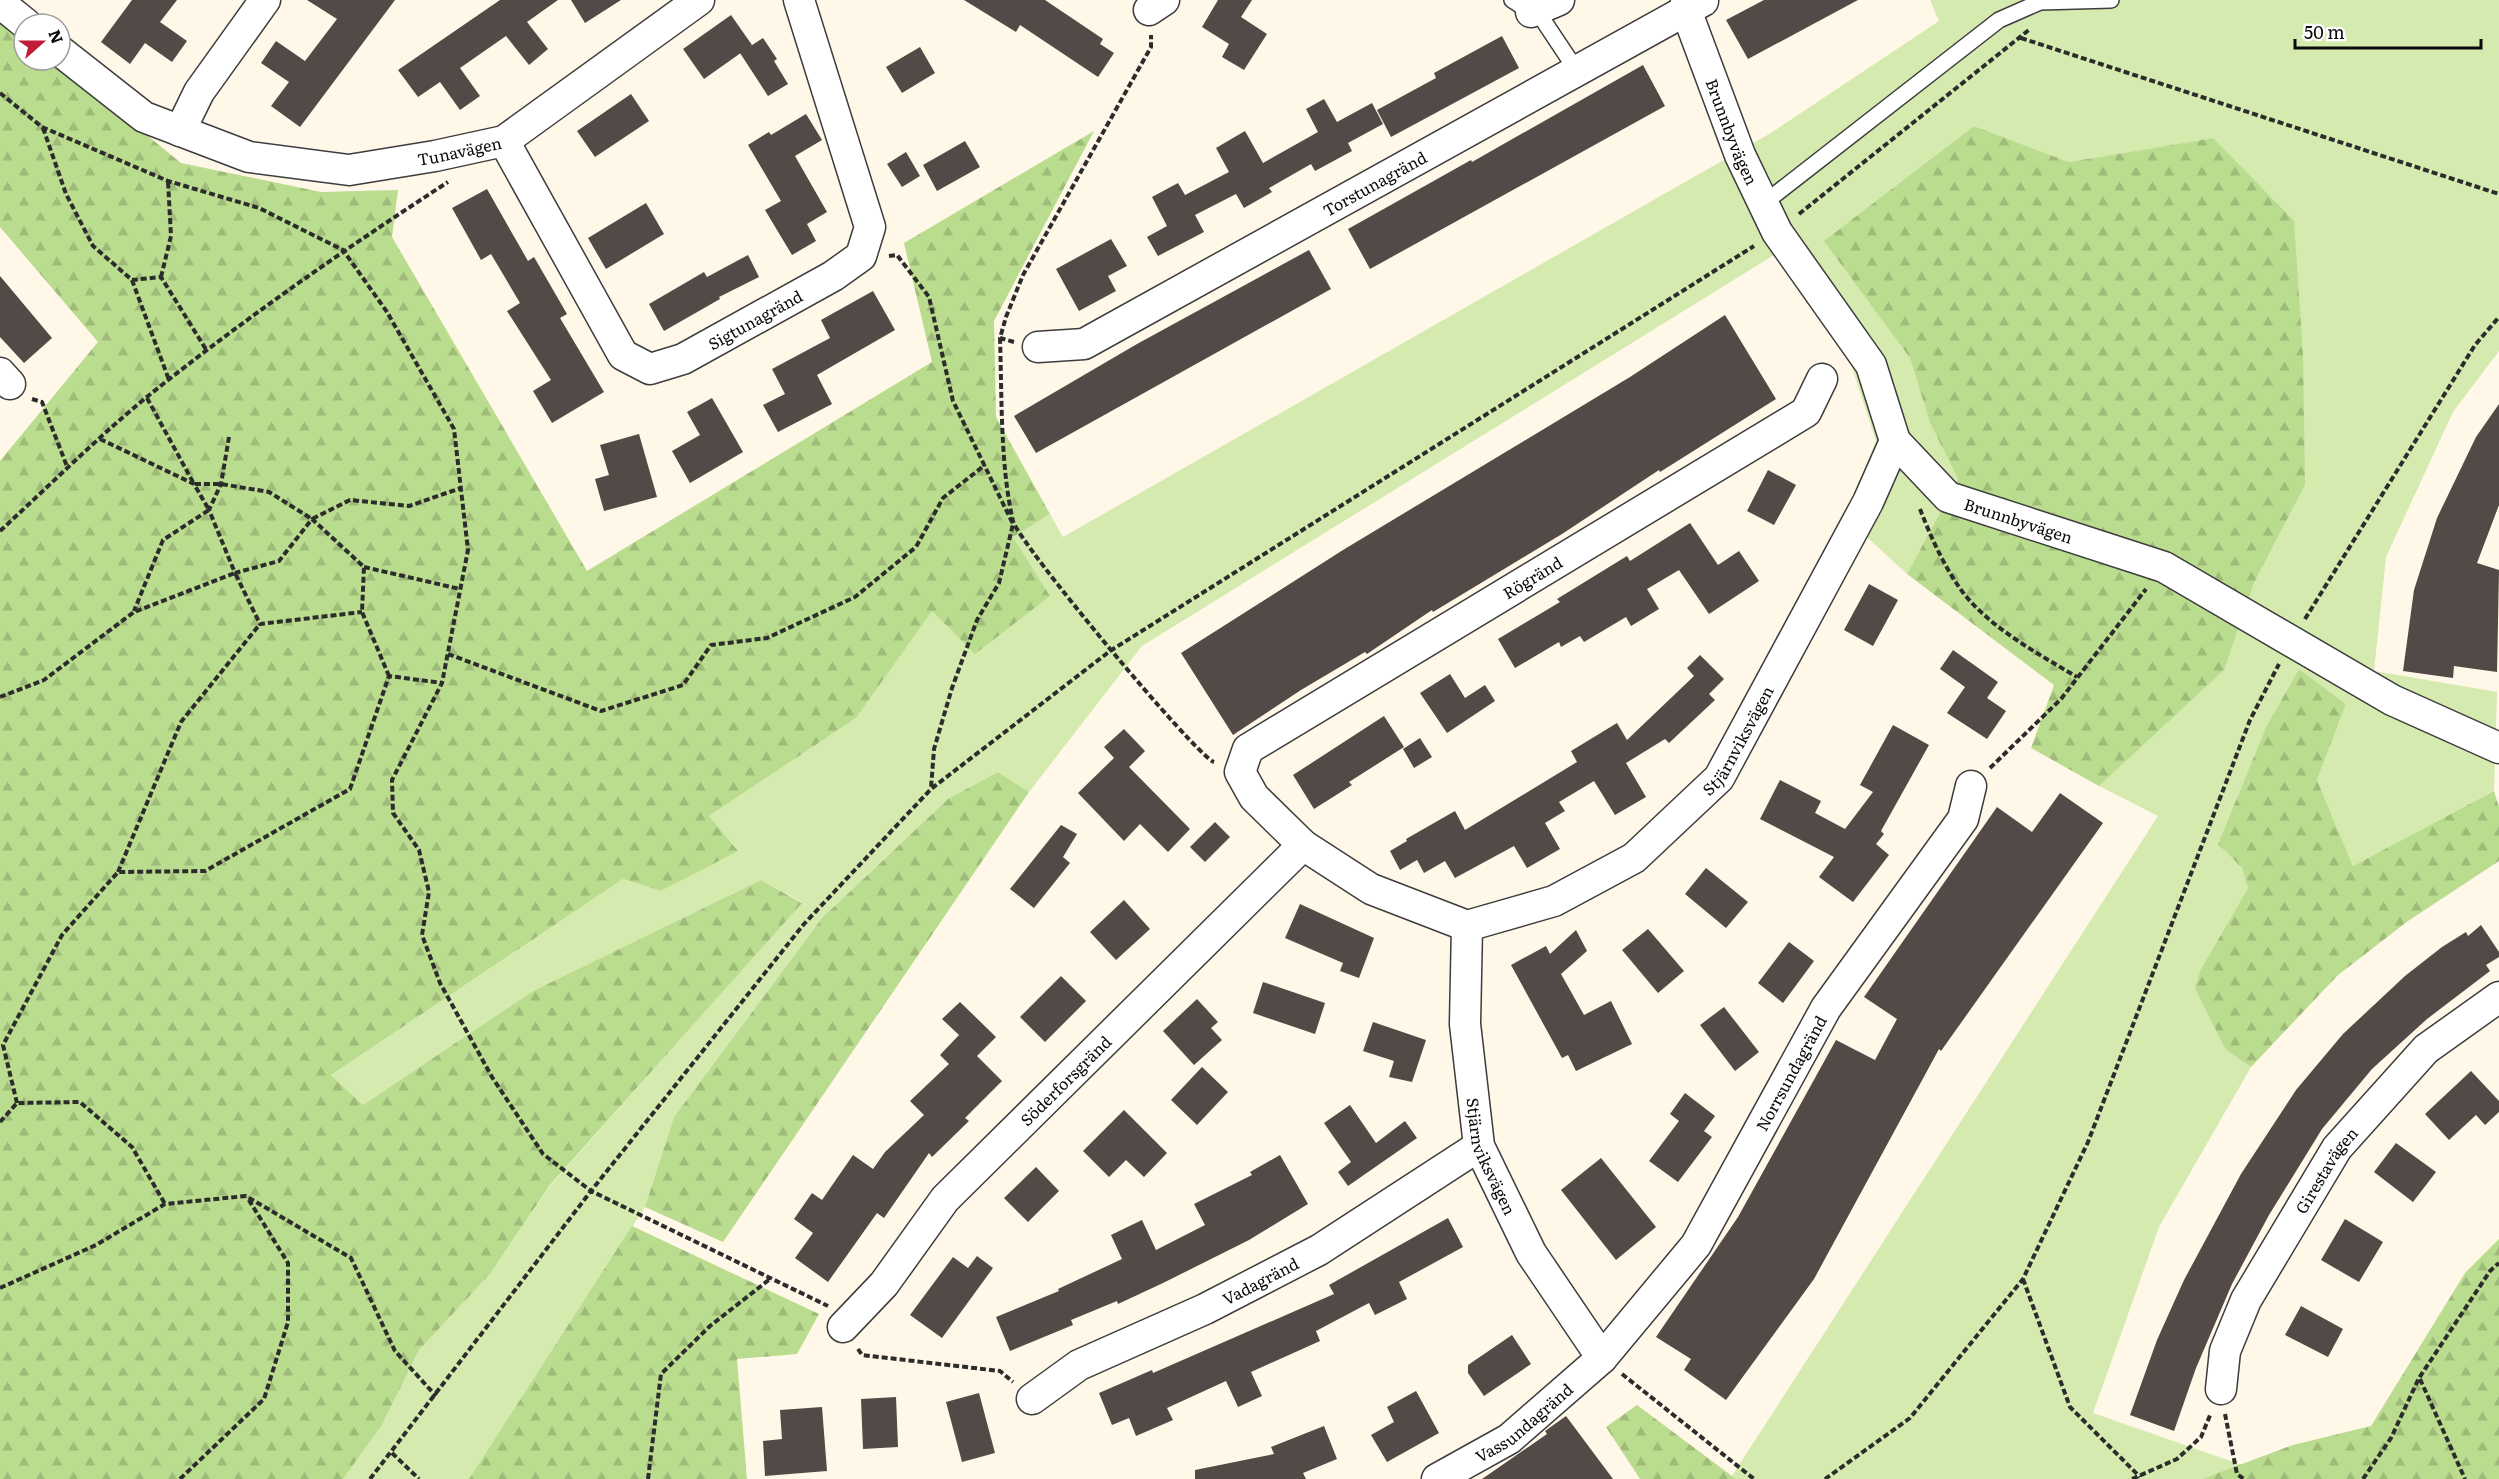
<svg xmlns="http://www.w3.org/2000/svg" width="2499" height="1479" font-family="Literata,serif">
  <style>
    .green { fill: #d5eaaf }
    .forest { fill: url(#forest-firs) }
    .building { fill: #534946 }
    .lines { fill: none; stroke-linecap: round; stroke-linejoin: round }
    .service-casing { stroke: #3d3d3d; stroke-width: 18 }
    .minor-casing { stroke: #3d3d3d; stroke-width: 33 }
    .path { stroke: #2c2c2c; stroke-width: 4; stroke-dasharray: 6 3; stroke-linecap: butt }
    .service { stroke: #fff; stroke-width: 15 }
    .minor { stroke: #fff; stroke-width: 30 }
    .labels { text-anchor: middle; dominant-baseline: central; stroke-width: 6; stroke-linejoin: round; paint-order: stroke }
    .street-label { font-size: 16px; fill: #0a0a0a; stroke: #fff }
  </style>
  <defs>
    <pattern id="forest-firs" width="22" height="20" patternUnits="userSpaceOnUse" patternTransform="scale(1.5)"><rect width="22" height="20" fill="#badc8e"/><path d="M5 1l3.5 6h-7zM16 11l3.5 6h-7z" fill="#9fbb79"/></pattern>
  </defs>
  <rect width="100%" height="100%" fill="#fff7e7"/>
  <path class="green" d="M1930,0H2499V351L2453,412L2386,557L2374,671L2497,692L2494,791L2353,866L2317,780L2346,704L2299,669L2267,725L2218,844L2242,868L2248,888L2201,969L2226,1050L2251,1067L2159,1227L2093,1413L2242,1465L2202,1479H1736L1732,1476L2158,816L2099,786L2223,670L2254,583L2305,485L2213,138L2069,162L1974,126L1825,241L1910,358L1930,423L1958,479L1907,574L1845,517L1876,441L1848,355L1774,255L1142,646L1029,792L998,772L948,799L822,918L674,1117L645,1207L469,1479H343L382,1425L419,1350L490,1274L550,1186L802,902L761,880L533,991L363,1105L331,1075L623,879L661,891L737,850L709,816L856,718L932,610L1050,596L1013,537L1050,514L1063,537L1771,133L1939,21Z"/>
  <path class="forest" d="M0,15L24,35V60H55L181,163L321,192L398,190L392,237L587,571L932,362L904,243L1094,131L994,321L996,417L1050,514L1013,537L1050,596L975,654L932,611L856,718L709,816L738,851L661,891L623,879L331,1075L363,1105L533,991L761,880L802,903L550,1185L490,1274L419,1350L382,1425L343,1479H0V461L98,342L0,227Z
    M1974,126L2069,162L2213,138L2294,221L2303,355L2305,485L2254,583L2224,670L2099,786L2031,748L2054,685L1907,574L1958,479L1930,423L1910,358L1824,241Z
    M2299,669L2346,704L2317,780L2353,866L2494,791L2499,807V861L2408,921L2338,975L2251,1067L2226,1050L2195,988L2201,969L2248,888L2242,868L2218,844L2267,725Z
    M998,772L1029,792L723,1242L645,1207L674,1117L822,918L948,799Z
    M632,1226L819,1314L797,1354L737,1359L747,1479H469Z
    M2499,1239V1479H2202L2293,1445L2371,1426L2465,1273Z
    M1637,1405L1732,1476L1736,1479H1640L1606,1427Z"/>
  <path class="building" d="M132,0H177L160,22L187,41L172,62L145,43L130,64L101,42Z
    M307,0H395L300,127L271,106L289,82L261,63L276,41L305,61L337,19Z
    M500,0H558L527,22L548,49L529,65L506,36L460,68L480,96L460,110L440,82L418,97L398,70Z
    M571,0H621L585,23Z
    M964,0H1045L1103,39L1100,44L1114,53L1098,77L1020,25L1016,32Z
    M1218,0H1252L1241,17L1267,34L1244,70L1222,57L1229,44L1202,27Z
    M1764,0H1858L1748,59L1726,20Z
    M731,15L752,45L704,79L683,49Z
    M1502,36L1519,68L1391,137L1377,110L1436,78L1434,73Z
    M763,38L777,59L774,61L788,84L768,96L740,53Z
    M920,47L935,73L902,93L886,67Z
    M1643,65L1665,106L1370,269L1348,229L1471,160L1472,162Z
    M631,94L649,121L595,157L577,131Z
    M1324,99L1337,122L1372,103L1383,124L1348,143L1352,151L1315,171L1311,164L1269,188L1272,192L1244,208L1236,194L1195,215L1204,232L1158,256L1147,237L1167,226L1152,197L1178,183L1185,195L1229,172L1216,148L1245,131L1263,163L1318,132L1306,109Z
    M806,114L822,140L795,156L827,212L807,224L816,241L792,255L765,210L781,201L748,145L769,132L771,135Z
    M965,141L980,167L937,191L923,165Z
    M906,152L920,176L902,187L887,164Z
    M487,189L528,261L534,257L567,314L560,318L604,392L552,423L533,391L551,380L507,311L520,303L491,254L481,260L452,208Z
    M646,203L664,234L606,269L588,238Z
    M1111,239L1127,266L1108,276L1116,291L1079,311L1056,269Z
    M1309,250L1331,289L1036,453L1014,416L1137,344Z
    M748,255L759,277L719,297L720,299L664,331L649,304L704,272L707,277Z
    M0,276L52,338L24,363L0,337Z
    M873,291L895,330L817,375L832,404L778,432L763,405L785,394L772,369L830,338L821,320Z
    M1725,315L1776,399L1660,472L1659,470L1562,534L1433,612L1432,610L1367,654L1365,652L1301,690L1233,735L1181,653L1343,550L1630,377Z
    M712,398L743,452L690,483L672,451L700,435L687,412Z
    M2499,404V505L2477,563L2499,570L2497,672L2454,666L2453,678L2403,671L2414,590L2437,518L2476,437Z
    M639,434L657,497L604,511L595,479L609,475L600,445Z
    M1768,470L1796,485L1774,525L1747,511Z
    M1690,523L1718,565L1739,551L1759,581L1709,614L1679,570L1647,589L1659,609L1631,626L1626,617L1584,642L1580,636L1561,647L1559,642L1515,668L1498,639L1560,602L1557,599L1627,556L1630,561Z
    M1869,584L1898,600L1873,646L1844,630Z
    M1953,650L1998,682L1987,698L2006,711L1987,739L1947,713L1965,687L1940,669Z
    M1700,655L1724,679L1709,694L1715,700L1669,743L1665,739L1626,763L1646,797L1615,815L1594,781L1559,802L1565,811L1545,823L1560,849L1527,868L1514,846L1455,878L1445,861L1424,873L1417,860L1400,870L1390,851L1407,841L1406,839L1455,811L1465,830L1577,762L1571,751L1617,723L1627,740L1694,676L1687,668Z
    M1450,674L1465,698L1485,685L1495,701L1447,733L1420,693Z
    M1384,716L1404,747L1349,782L1352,785L1314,809L1293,775Z
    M1893,725L1929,745L1881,831L1884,834L1876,844L1889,855L1853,902L1819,877L1834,857L1760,819L1780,780L1821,801L1815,813L1845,829L1873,792L1860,785Z
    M1124,729L1145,751L1129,767L1190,829L1168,852L1140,824L1124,841L1078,793L1114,758L1104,747Z
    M1420,738L1432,757L1414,768L1403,749Z
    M2060,793L2103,823L1941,1051L1939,1049L1814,1279L1726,1400L1684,1370L1691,1359L1656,1337L1738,1217L1836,1040L1875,1060L1897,1019L1864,997L1997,807L2032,832Z
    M1215,822L1230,837L1205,862L1190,847Z
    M1061,825L1077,834L1063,857L1070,863L1034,908L1010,889Z
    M1706,868L1748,902L1726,928L1685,894Z
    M1124,900L1150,929L1116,960L1090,932Z
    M1300,904L1374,938L1359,978L1340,971L1343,963L1285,938Z
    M2481,925L2499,952V957L2486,965L2490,971L2427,1019L2372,1069L2322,1129L2269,1215L2232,1284L2196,1368L2174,1431L2130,1415L2157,1340L2184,1280L2241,1174L2296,1090L2343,1034L2405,976L2442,947L2466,932L2468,936Z
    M1648,929L1684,971L1658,993L1622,950Z
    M1576,930L1587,951L1561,974L1584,1015L1611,1001L1632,1044L1576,1071L1568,1055L1562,1058L1511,965L1546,946L1550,954Z
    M1789,942L1814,961L1783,1003L1758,983Z
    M1061,976L1086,1001L1045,1042L1020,1017Z
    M1263,982L1325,1003L1315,1034L1253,1013Z
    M1197,999L1218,1022L1211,1028L1222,1040L1194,1065L1163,1031Z
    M960,1002L996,1037L977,1056L1002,1081L965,1118L969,1121L932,1157L929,1153L884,1218L877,1213L828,1282L795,1258L813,1233L794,1219L812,1193L822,1200L853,1155L873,1169L885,1152L924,1115L910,1101L949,1064L940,1055L959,1035L942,1019Z
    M1724,1007L1759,1052L1735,1071L1700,1025Z
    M1373,1022L1426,1040L1412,1082L1389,1077L1394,1061L1363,1051Z
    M1202,1067L1228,1092L1197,1125L1171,1100Z
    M2471,1071L2499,1101V1112L2485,1125L2476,1115L2449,1140L2425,1114Z
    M1685,1093L1715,1116L1704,1131L1712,1137L1678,1182L1649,1161L1679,1121L1670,1114Z
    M1350,1105L1376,1143L1405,1121L1417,1138L1348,1186L1338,1172L1351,1162L1324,1123Z
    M1124,1110L1167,1153L1144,1177L1126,1160L1109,1177L1083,1151Z
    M2396,1143L2436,1172L2413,1202L2374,1172Z
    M1280,1155L1308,1204L1249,1240L1163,1283L1118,1304L1117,1301L1071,1320L1073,1325L1010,1351L996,1317L1059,1291L1058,1289L1122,1259L1111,1235L1142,1220L1156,1250L1205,1225L1194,1204L1252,1175L1250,1172Z
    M1601,1158L1656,1227L1616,1260L1561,1190Z
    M1036,1167L1059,1191L1028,1222L1004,1198Z
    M1448,1218L1463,1247L1399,1282L1407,1299L1375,1315L1369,1303L1316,1331L1320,1341L1251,1372L1262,1396L1238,1407L1226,1381L1167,1408L1173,1420L1136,1436L1129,1418L1112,1425L1099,1393L1152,1370L1153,1373L1334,1294L1329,1285Z
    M2345,1219L2383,1242L2359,1282L2321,1260Z
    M977,1256L993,1268L942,1338L910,1315L953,1257L968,1268Z
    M2301,1306L2343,1329L2328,1357L2285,1335Z
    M1512,1335L1531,1364L1484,1396L1468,1373V1365Z
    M1416,1391L1439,1433L1387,1462L1371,1435L1394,1422L1387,1407Z
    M979,1393L995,1453L962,1462L946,1402Z
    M896,1397L898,1447L863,1449L861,1399Z
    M822,1407L827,1471L765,1476L763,1441L782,1439L780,1410Z
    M1566,1416L1613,1479H1482L1547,1434L1545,1431Z
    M1324,1426L1337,1459L1303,1473L1306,1479H1195V1470L1274,1454L1271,1447Z"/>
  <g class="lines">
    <g class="service-casing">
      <path id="service" d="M1512,0L1543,20L1577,71
        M1763,204L1999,20L2040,2L2111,0"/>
    </g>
    <g class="minor-casing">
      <g id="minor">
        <path id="s1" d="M1686,0V10L1740,155L1777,232L1871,365L1895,441L1948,497L2164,567L2392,700L2499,748"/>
        <path d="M0,3L26,24"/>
        <path d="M1149,10L1164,0"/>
        <path d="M1531,12L1559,0"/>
        <path id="s2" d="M60,51L144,117L249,157L349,170L435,156L504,141L699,0"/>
        <path d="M180,131L199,92L265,0"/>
        <path id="s3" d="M504,141L623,355L650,369L683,359L833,276L861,256L870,227L799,0"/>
        <path id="s4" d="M1038,347L1084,344L1703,1"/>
        <path d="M0,373L10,384"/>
        <path id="s5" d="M1822,379L1806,412L1248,749L1240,772L1254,797L1303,845L1371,889L1467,926L1554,901L1634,858L1719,778L1868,502L1895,441"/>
        <path id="s6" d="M1467,926L1465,1024L1479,1146L1531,1253L1602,1358"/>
        <path id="s7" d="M843,1327L884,1284L945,1199L1303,845"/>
        <path id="s8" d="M2221,1389L2225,1351L2246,1300L2337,1148L2426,1049L2499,997"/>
        <path id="s9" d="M1032,1399L1079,1365L1205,1309L1319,1250L1479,1146"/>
        <path id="s10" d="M1437,1479L1509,1439L1602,1358L1696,1245L1826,1008L1963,819L1971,786"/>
      </g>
    </g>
    <path class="path" d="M2021,38L2499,194
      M0,93L42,127L168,181L259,208L343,250L387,312L454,429L468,550L442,683L392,780L393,813L419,850L429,892L422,935L440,983L492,1077L543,1154L591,1191L828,1306
      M43,128L66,194L93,246L132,280L161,277L207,351
      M1799,214L2030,29
      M889,256L897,255L929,297L953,401L1013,524L999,583L977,620L952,688L934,749L931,788
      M161,277L171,236L168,181
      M132,280L169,380
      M1000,338C1002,396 1000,465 1013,521C1018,542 1195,755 1214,762
      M1014,342L1000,338L1006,317L1023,275L1151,47V35
      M147,398L194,484H221L269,492L312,519L350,500L409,506L461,488
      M32,399L42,402L68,469
      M229,437L221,484L209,510L235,573L279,561L312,519L364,567L362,612L389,676
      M100,439L194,484L209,510L163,540L134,611
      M1920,509C1930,535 1943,564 1959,587C1986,626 2037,653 2077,677
      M0,531C49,486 97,438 148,396C244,319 345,249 448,182
      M364,567L460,589
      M2305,619L2475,345L2499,317
      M448,654L601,711L683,685L711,645L767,638L855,597L916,547L943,498L985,465
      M0,697L44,680L134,612L235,573L260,624L362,612
      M1990,768L2061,699L2146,589
      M118,872L181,722L260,624
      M17,1103L3,1045L62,935L118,872L205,871L350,789L389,676L442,683
      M0,1122L17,1103L80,1102L132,1147L165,1204
      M2023,1279L2070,1407L2140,1477
      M0,1288L96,1245L165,1204L246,1196L351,1258L395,1351L436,1396
      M858,1349L862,1355L1000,1371L1013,1382
      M1622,1374L1754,1479
      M2420,1379L2465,1479
      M2225,1414L2237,1474L2244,1479
      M392,1453L419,1479
      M180,1479L264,1399L288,1322V1263L247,1197
      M370,1479L591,1191L804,924L931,789L1110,651L1754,246
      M648,1479L661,1374L710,1326L770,1279
      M1825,1479L1910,1418L2023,1279L2088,1142L2250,720L2279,664
      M2132,1479L2177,1459L2201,1437L2211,1413
      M2363,1479L2391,1438L2419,1378L2490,1271L2499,1263"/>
    <use href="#service" class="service"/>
    <use href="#minor" class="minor"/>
  </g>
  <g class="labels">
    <g class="street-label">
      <text stroke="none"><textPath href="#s1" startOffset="140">Brunnbyvägen</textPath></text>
      <text stroke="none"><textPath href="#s2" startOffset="432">Tunavägen</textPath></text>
      <text stroke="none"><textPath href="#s4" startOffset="378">Torstunagränd</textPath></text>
      <text stroke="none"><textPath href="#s3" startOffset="392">Sigtunagränd</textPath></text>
      <text stroke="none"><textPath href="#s1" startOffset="644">Brunnbyvägen</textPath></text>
      <text transform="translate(1532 577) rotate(-31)">Rögränd</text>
      <text stroke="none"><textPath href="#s5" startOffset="1334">Stjärnviksvägen</textPath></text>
      <text stroke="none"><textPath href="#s10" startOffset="549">Norrsundagränd</textPath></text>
      <text stroke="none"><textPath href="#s7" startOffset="333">Söderforsgränd</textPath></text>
      <text stroke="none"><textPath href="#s6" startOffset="234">Stjärnviksvägen</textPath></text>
      <text stroke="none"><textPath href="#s8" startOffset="246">Girestavägen</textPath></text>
      <text stroke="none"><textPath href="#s9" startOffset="258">Vadagränd</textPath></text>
      <text stroke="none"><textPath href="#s10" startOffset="104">Vassundagränd</textPath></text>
    </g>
  </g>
  <g transform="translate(42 42) rotate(69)"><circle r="28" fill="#ffffff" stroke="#9d9d9d" stroke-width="1.5"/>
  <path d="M0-4.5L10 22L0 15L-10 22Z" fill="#bf1d37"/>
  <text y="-9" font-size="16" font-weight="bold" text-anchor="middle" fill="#0a0a0a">N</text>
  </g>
  <path d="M2295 39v9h186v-9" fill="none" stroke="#0a0a0a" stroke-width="3"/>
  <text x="2304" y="39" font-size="18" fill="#0a0a0a" stroke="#ffffff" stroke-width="4.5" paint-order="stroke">50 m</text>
</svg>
